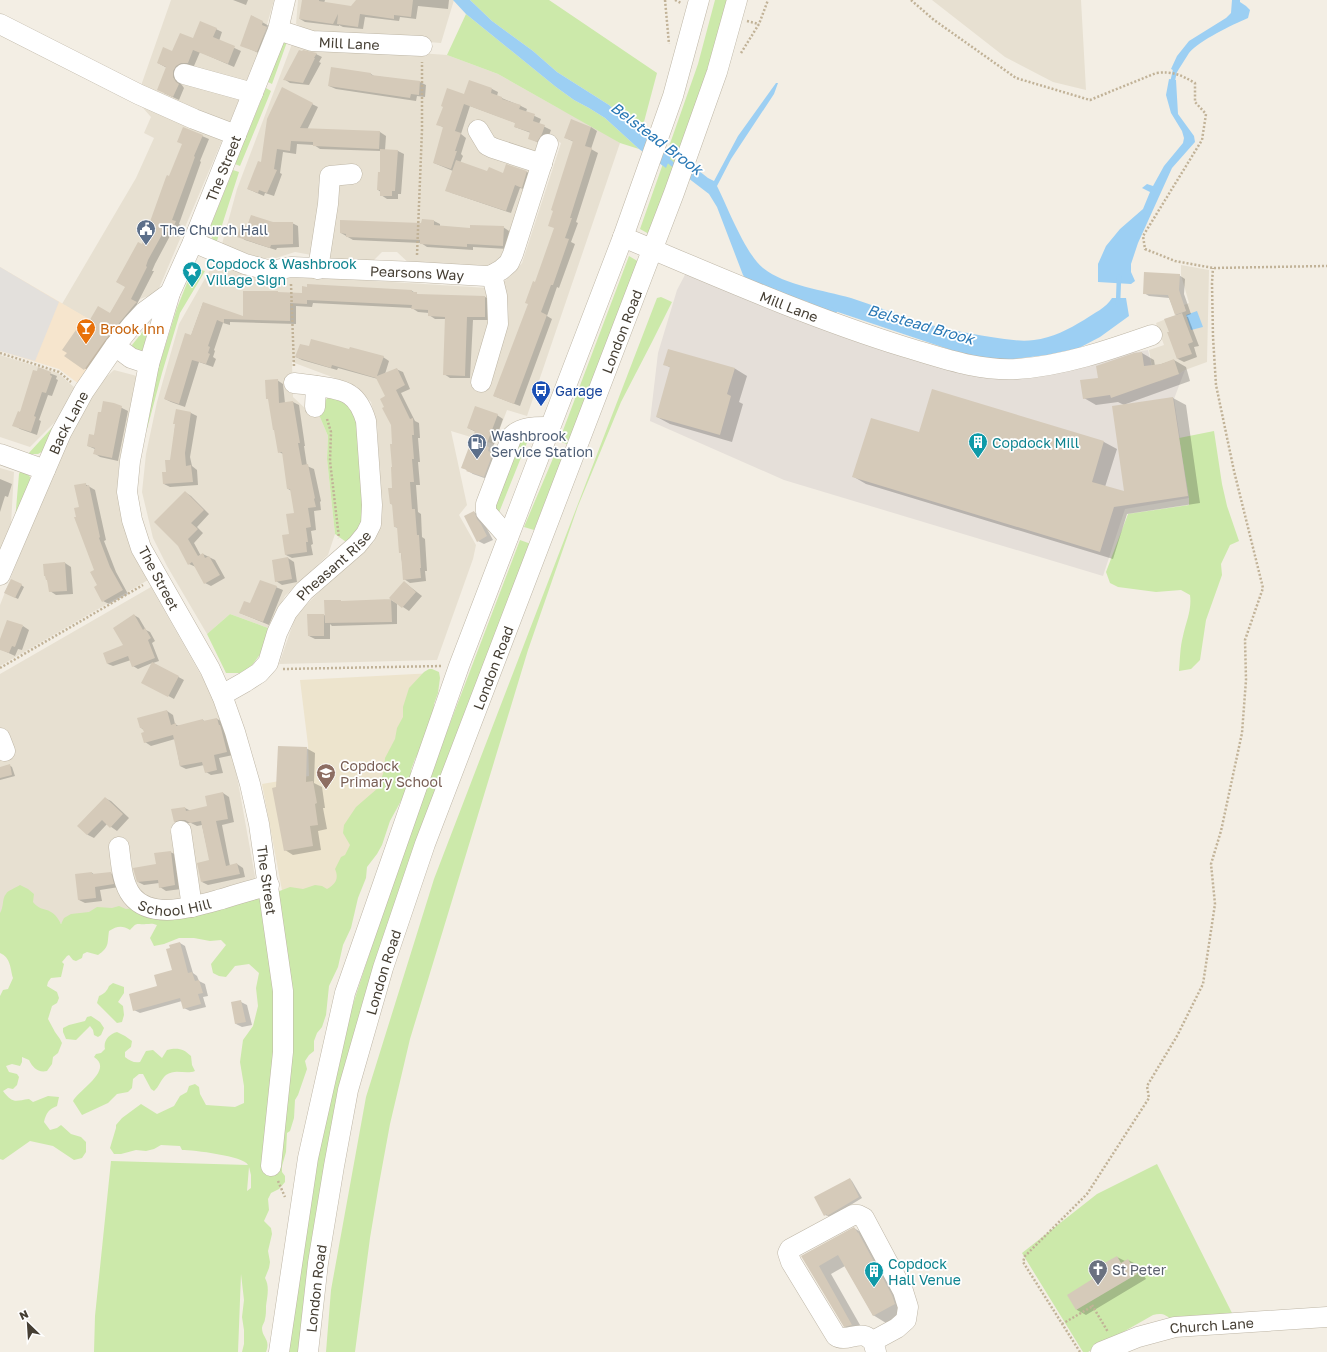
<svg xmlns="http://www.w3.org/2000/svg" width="1327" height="1352" font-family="'Golos Text',sans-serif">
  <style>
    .residential { fill: #e7e0d1 }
    .commercial { fill: #f6e5cd }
    .industrial { fill: #e5dfd9 }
    .education { fill: #ede4cd }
    .green { fill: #cce9aa; fill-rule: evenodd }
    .parking { fill: #e3e0dc }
    .water { fill: #9ccff3 }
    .shadow { fill: #0003 }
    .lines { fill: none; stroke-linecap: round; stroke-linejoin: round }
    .stream { stroke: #9ccff3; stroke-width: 4.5 }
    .building { fill: #d5cab9 }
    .minor-casing { stroke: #beb6a6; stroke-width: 21 }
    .path { stroke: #c1b297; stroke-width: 2.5; stroke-dasharray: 2 2; stroke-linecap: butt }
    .minor { stroke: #fff; stroke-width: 20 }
    .labels { text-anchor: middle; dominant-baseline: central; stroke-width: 3.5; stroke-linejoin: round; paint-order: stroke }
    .street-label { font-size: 14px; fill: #453e33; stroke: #fff }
    .service-label { font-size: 14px; fill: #4e5e75; stroke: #fff; text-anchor: start }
    .culture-label { font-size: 14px; fill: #0d838f; stroke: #fff; text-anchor: start }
    .food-label { font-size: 14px; fill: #c56008; stroke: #fff; text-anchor: start }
    .transit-label { font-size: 14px; fill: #164399; stroke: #fff; text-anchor: start }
    .education-label { font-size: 14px; fill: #785e54; stroke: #fff; text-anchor: start }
    .worship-label { font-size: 14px; fill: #5b616d; stroke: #fff; text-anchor: start }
    .water-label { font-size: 15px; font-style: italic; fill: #2978b5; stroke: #fff }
  </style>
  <rect width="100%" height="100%" fill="#f3eee4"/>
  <path class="residential" d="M171,0H274L258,56L157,293L140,299L118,336L62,304L136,178L154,138L144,133L151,117L136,100Z
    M298,0H454L441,43L314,33L296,24Z
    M932,0H1081L1086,90L1053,82L1005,57Z
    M292,44L447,55L498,74L560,109L591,123L620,143L527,416L507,410L494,444L451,431L467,505L459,515L476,545L473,559L437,660L279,664L296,615L321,590L374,542L382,512L377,425L371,402L356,386L292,362L293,397L307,410H317L328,436L327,459L335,534L328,555L285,596L268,628L230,614L207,634L167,566L153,538L142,492L146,454L157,402L179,324L215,261L296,276L488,288L506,280L522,263L561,143L552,138L505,260L488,270L412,266L397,252H382L370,264H342L333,259L295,252L276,258H259L222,244L237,189Z
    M1181,265L1209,270L1207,362L1185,370L1179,374L1158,382L1152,367L1149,350L1164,345L1156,323L1186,311L1184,305L1189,303L1181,275Z
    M0,355L58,373L75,388L57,420L30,447L0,437Z
    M114,370L137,376L118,473L127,538L148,580L0,666V605L55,465L94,388Z
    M0,468L14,472L11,524L0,552Z
    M151,587L223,714L238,782L256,882L127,920L0,926V674Z"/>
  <path class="commercial" d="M0,267L118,336L79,384L59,369L0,351Z"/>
  <path class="industrial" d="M687,271L846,336L1025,370L1148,350L1152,367L1158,382L1179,374L1185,370L1174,399L1189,498L1125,509L1103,576L784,480L650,421L658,353L677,290Z"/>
  <path class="education" d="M434,673L351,879L287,917L262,784L309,776L308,745L300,680Z"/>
  <path class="green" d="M470,0H549L657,73L641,133L609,105L557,72L533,51L492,21Z
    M715,0H728L709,72L649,234L640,229L698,64Z
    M466,14L556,87L574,100L589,108L605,118L639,149L620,143L498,74L447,55Z
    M283,41L287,42L272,84L268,82Z
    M266,88L271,91L240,166L235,164Z
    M233,170L239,172L216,244L212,238L210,227Z
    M629,256L639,262L569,445L559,441Z
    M193,268L205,271L180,313L162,373L147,429L145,430L158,369L177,308Z
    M661,297L672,302L652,342L621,402L578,506L528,650L410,1039L390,1124L379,1184L370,1238L355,1352H326L331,1290L366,1097L434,879L657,298Z
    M148,325L153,326L143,352L134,350L132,345Z
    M329,396L345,399L357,413L366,513L359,530L349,544L335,534L327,459L328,436L317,410Z
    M59,420L47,449L38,454H28Z
    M1214,431L1222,484L1227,506L1239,541L1230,545L1221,564L1222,575L1206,620L1200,660L1191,669L1179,671C1180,660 1180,647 1183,636C1186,622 1192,610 1190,595L1181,590L1156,592L1118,587L1110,583L1106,572L1128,514L1189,505V498L1179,438Z
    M528,440L498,515L493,507L520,441Z
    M554,456L562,460L534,530L524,527Z
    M22,467L30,477V489L15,521L19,474Z
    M520,540L531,544L352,1043L300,1352H289L316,1165L342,1038L412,823Z
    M230,614L268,628L264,649L250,668L240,673H226L207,634Z
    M429,669H432L439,672L440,678L438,693L434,704L433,716L419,752L415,759L411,770L413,775L408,788L390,821L382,845L377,854L367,867L366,878L358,898L351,928L343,945L338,967L329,986L326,1015L322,1027L317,1033L314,1041V1051L309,1055L305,1061L307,1069L298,1095L295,1100L294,1118L290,1131L287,1133L286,1152L282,1166V1172L285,1176V1182L279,1189L271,1193L268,1199L269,1210L264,1221L271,1228L272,1234L268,1251L270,1262L269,1268L265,1278C270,1287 267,1297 266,1306C266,1311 266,1315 265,1319C265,1322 262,1325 262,1328C262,1338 271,1339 266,1352H242L244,1344V1330L242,1317L244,1300L241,1274L238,1352H94L95,1316L111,1161L248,1165C244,1156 193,1150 182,1150L180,1146L161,1145L154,1149L146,1151L136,1150L121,1154H114L110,1148L116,1128V1125L122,1118L141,1104L157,1114L174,1106L180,1096L187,1092L189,1086L195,1084L199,1087L200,1094L206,1105L235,1107L244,1103V1086L240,1062L243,1040L253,1026L258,1006L256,988L259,973L249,964L235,966L226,977L219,976L213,973L211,964L226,945L221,940L210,941L194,938H179L164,944L154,946L150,938L157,925C152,923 150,924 146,924C136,925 138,921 130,930C122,925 117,926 109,931C107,943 110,947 98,955L87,952L83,954L82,958L76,961L73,960L69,955L67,956L62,962L64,964L61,977L51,978L48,982L47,986L57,992L59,998L57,1003L52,1006L48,1019L55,1032L60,1039L62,1043L58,1053L53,1057L52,1064L47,1071C38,1073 33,1068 29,1060L22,1057V1062L20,1066L12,1064L6,1066L9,1072L17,1074L19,1077L17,1085L13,1089L8,1088L3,1091C13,1104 15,1101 29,1099L33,1102L48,1096L59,1097L57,1106C49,1109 46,1113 44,1122L50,1130L57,1128L61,1125L71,1134L81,1137L86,1142V1152L82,1158L74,1160L53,1146L30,1141L3,1160L0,1159V996L3,990L8,989L13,978C10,968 11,958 0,953V913C4,907 2,898 6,894C8,890 16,888 20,885L28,889L34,894L33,902C42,914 51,904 61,924L64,918L71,914L89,912L97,907L112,908L119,906L126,909L277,892L290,887L303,889L315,885L322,886L327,889C336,884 339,878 335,869L341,857L345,855L350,845L343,833L344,825L356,807L378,788L384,771L385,758L395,739L397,728L403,717V707L409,688L424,672ZM249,1167L251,1175V1188L247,1191Z
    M113,983L124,987V993L118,1002L123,1006L124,1015L122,1022L117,1023L97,1003L99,996C104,994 107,991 109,986Z
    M91,1016L100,1022L104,1028L101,1035L98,1037L94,1035L93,1030L90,1026L76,1040L66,1039L63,1032V1028L69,1025L85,1021L87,1017Z
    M117,1032L125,1036L132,1041L131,1047L125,1052V1057C130,1061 134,1063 140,1062L146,1051L153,1050L162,1058L167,1050C178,1047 184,1049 191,1056L192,1065L195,1071C185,1075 176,1068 166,1075C161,1079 159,1087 154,1091L151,1089L143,1074H139L133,1079L132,1088L128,1092L117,1094L108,1103L82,1115L73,1101C79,1090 114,1070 94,1057L96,1054L101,1053L105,1049C103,1041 109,1034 117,1032Z
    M1157,1164L1234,1317L1171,1320C1166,1314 1161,1313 1153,1315L1088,1352H1083L1022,1253L1097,1194Z"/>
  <path class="parking" d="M0,267L59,302L35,361L0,351Z"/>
  <path class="water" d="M453,0H470L492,21L533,51L557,72L609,105L641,133L671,156L666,168L639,149L605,118L589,108L574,100L556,87L466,14Z
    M1232,0H1240V2L1246,6L1250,10L1248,18C1232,25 1200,40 1189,53C1185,59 1181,66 1177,72L1171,69L1177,56L1189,41L1226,18L1231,13Z
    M1169,79L1176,80L1178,114L1194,136L1195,142L1172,168L1138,243L1131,264V272L1135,281L1131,284L1098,282V264L1106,246L1120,229L1143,209L1150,192L1142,188L1147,184L1153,186L1164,166L1183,143L1184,138L1182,131L1171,113L1166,95Z
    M776,83H778L774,94L731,159L717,186C728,208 745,253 763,268C786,286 823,290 851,298C873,305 893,313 914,320C939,328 966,333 991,337C1005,339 1020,342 1034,340C1052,338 1069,329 1084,320C1094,313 1106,308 1112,298H1126L1129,316L1100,337L1079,348L1047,355L1005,360H992L963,354L802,300L765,293L751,285L743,275L717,207L709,194L675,168L680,156L708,178L714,181L738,136Z
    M1197,311L1203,327L1191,330L1186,315Z"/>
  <path class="shadow" d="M233,0H248L246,5Z
    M304,0H325L324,3L352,7L357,0H449L448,9L418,6L416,19L400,17L399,21L365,17L363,29L343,27L339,25V26L305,22L300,19Z
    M252,16L269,26L263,55L241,45Z
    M216,29L222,32L219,41L241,51L234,67L200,52L194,66H187L179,81L184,88L179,100L164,93L167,68L158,63L194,39Z
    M316,54L322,57L319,62L321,63L309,85L290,83L284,79Z
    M371,74L374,76L420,82L426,85L425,97L417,96L416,101L336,89L329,86Z
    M492,89L498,92L497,96L521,106L527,109L526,112L541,119L539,124L551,130L548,138L543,145L529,138L531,133L515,127L516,123L470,106L461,134L466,138L461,154L463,156L460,163L488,172L504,174L507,166L527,172L532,175L527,190L520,188L511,213L452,193L446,190L453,171L434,163L444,128L438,124L465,96Z
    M312,104L318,107L307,130L380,132L386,136L385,150L398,151L404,154L401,194H398V199H387L381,195V192L378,190L380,173L381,151L320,149L314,145L297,144L296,154L283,152L280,173L282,174L274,196L265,193L264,196L248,189L262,163Z
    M591,127L597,131L591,149L598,153L576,222L578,223L571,242L575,244L559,288L557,287L547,316L552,319L520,406L494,396L529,304L555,228L574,142L566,138Z
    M202,136L209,139L200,161L201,162L179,224L182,226L178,237L171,234L155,264L152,271H154L137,304L143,307L92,373L66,356L80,329L110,314L126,287L170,178Z
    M434,221L440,224V227L471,229L503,227L509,231L508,249L473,247V250L427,247L421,243L353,240L341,233L422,224Z
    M273,223H292L298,226L299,247L277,248L276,250L245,240L239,236L248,228Z
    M1179,275L1185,279L1184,294L1191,314L1186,316L1188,317L1199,346L1194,347L1197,357L1184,362L1178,359L1177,316L1176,315L1169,298L1149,296L1144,293Z
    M308,285L412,291L419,295L485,297L491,300V320H473L470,378H450L444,374L446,319H435L429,315V313L418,312L412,308L313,303L312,307L296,306V324L230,322V325L223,323L214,350L215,351L213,357L216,359L213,367L199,362L185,407L171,402L165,399L191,336L203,303L244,318L280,293L303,294L308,288Z
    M309,348L349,350L383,357L389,361L385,374L396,369L403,372L410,389L401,393L415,421L419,423L420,438H418L420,462H418L420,485H416L418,512L421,514L422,537L425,539L427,571H425L426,581L410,583L404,579L398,528L395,527L393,505L391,504L393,489L392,425L386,396L378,379L338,368L337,370L302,360L296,357Z
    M1142,353L1154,360L1155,366L1174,360L1186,367L1190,381L1126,404V405L1173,398L1186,405L1200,503L1127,514L1113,559L866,484L854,477L920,433L933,391L1104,442L1117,449L1105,487L1125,493L1124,405L1118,402L1096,405L1084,398L1099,379Z
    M664,364L734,368L747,376L739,402L743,404L732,442L670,424L657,417L671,368Z
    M39,369L57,376L56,379L58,380L52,396L48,395L39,420L41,421L37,435L20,429L14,425L20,413Z
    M277,380L283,384L285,403L293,402L299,405L305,446H304L307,466L314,469L321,501L320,502L321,510L314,511L316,530L311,531L313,544L311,545L313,555L292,558L286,555L295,514L292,491L288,489L283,454L279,452Z
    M114,404L128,411L118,461L100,457L94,453L95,449L88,446L94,436L102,413Z
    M177,411L191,413L197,416L190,457L192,466L197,470L198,485L170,487L164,484L171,461Z
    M497,415L503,419L492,450L495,452L494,454L499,457L490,480L473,474L462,467L476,432L468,428Z
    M0,479L12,484L8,497L5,496L0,512Z
    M85,484L95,490L106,540L104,541L116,572L128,594L109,604L103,601L95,570L77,517Z
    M185,492L191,496L209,514L197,527L203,533L194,543L201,556L203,554L215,560L225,578L211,586L205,583L196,567L189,564Z
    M474,512L480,516L493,540L484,544L478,541Z
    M288,558L294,562L297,582L282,585L276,581Z
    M65,563L71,567L73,594L56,595L50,591L44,565Z
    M261,581L283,590L269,625L240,613L251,605Z
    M404,582L422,596L409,611L397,603V624L332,626L330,624V639H315L309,636L324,615L326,616L391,600L396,603Z
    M21,585L24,587L18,599L8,594Z
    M134,615L139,618L146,630L150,632L155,641L152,643L159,661L153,663L184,680L174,699L143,682L152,663L138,669L133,666L131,660L113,666L108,664L104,654L125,646Z
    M23,626L29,630L22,650L18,649L15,656L0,649Z
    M167,711L173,715L175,724L179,726L203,720L205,722L217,719L223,722L233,755L219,758L223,773L211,775L206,772L204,765L186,769L180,766L175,739L151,746L145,742L144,730L141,728Z
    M306,748L315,753L314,783L322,787L325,808H323L327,829L318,831L321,850L293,855L285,850L277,788Z
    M9,765L12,767L15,776L0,780V768Z
    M223,793L229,797L234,822L222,825L230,866L237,864L243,868L245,877L208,885L202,882L210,861L202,825L197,826L191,823H186L181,825L175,822L185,808L191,811L208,807Z
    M105,798L111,801L129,818L117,831L107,824L94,838L88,835L78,826Z
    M170,852L177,855L181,889L166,891L160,887L159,883L144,885L138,882Z
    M92,873L95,875L110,873L117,876L119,887L100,890L102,901L85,903L79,900Z
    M180,943L185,946L193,973L197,976L199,981L205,984L208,996L203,997L206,1007L190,1011L184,1008L182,1001L140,1013L134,1010L173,971Z
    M241,1002L247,1005L252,1025L242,1027L236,1024Z
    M850,1179L852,1181L862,1198L831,1217L825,1215Z
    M854,1228L867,1236L907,1311L886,1323L873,1315L845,1266L831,1274L864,1332L857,1333L844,1326L803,1256Z
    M1117,1257L1125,1261L1128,1260L1138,1265L1146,1279L1086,1315L1077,1310L1068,1295L1096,1279Z"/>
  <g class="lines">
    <path class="stream" d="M1172,84L1176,66
      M664,157L677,168
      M810,304L835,311
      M1118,304L1119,277"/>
  </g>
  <path class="building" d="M302,0H319V1L351,6L356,0H413L411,17L394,15V19L360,14L358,27L337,24L338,14L333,24L299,19Z
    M251,15L263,21L262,25L267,27L257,52L240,46Z
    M200,21L217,28L213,37L235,46L228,64L193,50L188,63H181L176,66L173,71V77L176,82L179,84L173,97L157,90L166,67L157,63L163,47L172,51L180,33L193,38Z
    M299,50L302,51L303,50L317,53L314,58H315L303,83L283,80Z
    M331,67L371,73V75L420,81L419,95L411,94L410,98L328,86Z
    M469,80L492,88L491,93L502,97V99L521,105L519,109L535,114L533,121L545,125L542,134L537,142L528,139L530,132L514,127L515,123L464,104L455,131L461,133L455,151H457L451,169L433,163L443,127L436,125L443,107L441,106L447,88L464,94Z
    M282,87L313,103L300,128L380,131L379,149L313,146V142L291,141L290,151L277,149L274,169L277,170L267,193L259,190L258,193L247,189L258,161L261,162L267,119Z
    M571,119L591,127L585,146L592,148L570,218H572L565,238L569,239L553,285H551L541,312L547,315L514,404L493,396L528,304L525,303L533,281L535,282L554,228L548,226L553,211L551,210L573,141L564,138Z
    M183,127L203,135L194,156L195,157L172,220L176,221L171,233L164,231L148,260L146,266L147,267L131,299L137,302L135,304L106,339L84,370L64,356L67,353L62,350L78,327L79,328L84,321L88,323L98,306L110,313L125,287L116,282L138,242L142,244L166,177L167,175L169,176L182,144L177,142Z
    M380,149L398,150L395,191H392V196H380V190H377L378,172H380Z
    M456,160L487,171L489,167L503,173L506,164L527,171L522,188L515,185L506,211L445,191Z
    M251,215L273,222H293V244L271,245L270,248L237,237L241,224L247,226Z
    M422,219L434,220V225L470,228V225L504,226L503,246L467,244V247L420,244V240L346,237V234L340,233V220L421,223Z
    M1144,272L1180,274L1179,290L1186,311L1175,315L1168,295L1143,294Z
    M307,284L412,290V292H417V294L485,296V317H467L465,376L443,375L445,317L428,316V310L411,309L412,305L307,300V304L290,303V321L224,319V323L217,320L208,346L210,347L208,353L210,354L206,364L192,360L179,404L164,399L185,333L191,335L203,302L243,316V291H278V292L302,293V286L307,287Z
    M1182,313L1193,342L1188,344L1192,354L1177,359L1167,332H1169L1164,319Z
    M311,339L349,349L350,347L384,356L377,376L397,368L405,385L396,390L410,419L413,418L414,435H412L414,459H412L414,482H410L412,509H415L417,535H419L421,568H420L421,578L403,580L401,553H399L397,527H394L392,504H390L388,488H392L391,467H392L390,444H392L391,425L382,408L384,407L380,399L385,396L376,378L332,365L331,368L295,357L300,344L309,346Z
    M668,349L735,368L727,394L731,396L720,435L656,417L670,367L663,365Z
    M1142,352L1144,366L1161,364L1174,359L1179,374L1111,398L1110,395L1083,399L1080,380L1098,378L1096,366L1134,353Z
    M38,367L51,372L50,375L52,376L46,393L42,392L34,416L36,417L31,432L12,426L18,411L20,412L33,370L37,371Z
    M278,379L279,403L293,401L300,443H298L302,465L308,464L315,498L314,499L316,507L308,508L311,527L306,528L308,542H306L307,552L285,555L282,535L289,534L286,514L294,513L290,489H287L282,452L278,453L274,430H273L268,399H266L265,380Z
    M932,389L1104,441L1092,482L1124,491L1112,406L1173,397L1188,496L1114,507L1100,552L852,477L871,418L919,432Z
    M103,401L114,403L122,406L112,458L93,454L95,448L87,446L89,434L94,435L98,412H101Z
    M475,406L498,414L486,446L489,447L488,451L493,453L484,477L466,471L467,470L461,468L475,431L467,428Z
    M176,409L191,412L185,453L186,466L191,465L193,482L163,484L162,472H166L165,460H170L175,424H173Z
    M86,483V486L89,485L100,537L99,538L110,567L123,590L102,602L94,587L97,585L90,572L94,570L74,517H76L74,508L79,507L74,485Z
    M185,491L204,510L191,523L198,529L188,539L198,556L203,553L205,558L209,556L220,575L204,584L192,562L188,565L178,546L154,522Z
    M474,511L477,519L481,524L487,536L477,542L464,516Z
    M288,557L292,579L275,582L272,560Z
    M65,562L67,591L49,592L47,580H46L45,576H44L43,564Z
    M11,579L22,584L15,598L4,593Z
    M260,580L277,586L263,622L239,613L244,601L250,603Z
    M404,581L416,592L402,608L389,598Z
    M391,599L392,622L325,623L324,600H341V601Z
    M134,614L143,630L145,628L151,638L148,640L155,658L132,667L128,656L107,664L103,653L123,645L113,628Z
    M307,614H324V636H308Z
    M7,620L23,625L15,647L12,646L9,653L0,650V639Z
    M152,662L179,676L168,697L141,683Z
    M167,710L171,725L176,723V726L203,719V721L217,718L219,725H220L221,728L227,752L214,755L217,770L205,773L202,762L180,766L173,735L144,743L141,733L144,732L142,728H140L137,718Z
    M278,746L307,747L306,782L313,781L317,803L315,804L318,825L310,826L313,846L284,851L272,788L276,787Z
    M10,764L12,775L0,778V767Z
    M223,792L228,819L216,821L226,866L237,863L240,874L201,882L197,863L209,860L201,821L190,823L185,820H180L174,822L171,809L185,807L186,811L207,806L205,796Z
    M105,797L123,814L110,828L102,820L87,835L77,826Z
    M171,851L175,885L159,888L158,880L137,882L133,868L156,864L154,853Z
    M92,872V874L111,872L114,884L95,887L96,898L78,900L75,874Z
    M180,942L188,973L192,972L195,981L199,980L203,993L198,994L201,1004L183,1009L180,998L133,1011L129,994L157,986L154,975L172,970L166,949L170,948L169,945Z
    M241,1000L246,1022L235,1024L231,1002Z
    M850,1178L859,1197L827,1216V1214L824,1216L814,1197Z
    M854,1227L858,1233V1232L892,1295L895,1304L873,1316L838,1255L819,1266L852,1325L844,1327L801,1256Z
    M1117,1256L1121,1263L1128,1259L1137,1274L1076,1310L1067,1295L1094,1278L1090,1271Z"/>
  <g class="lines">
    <g class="minor-casing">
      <g id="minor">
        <path d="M0,24L138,94L194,119L236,135"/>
        <path id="s1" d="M278,30L312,41L422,46"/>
        <path d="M184,74L253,93"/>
        <path d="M478,130L487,145L493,148L542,164"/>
        <path id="s2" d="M623,237C716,276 808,317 905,347C943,358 977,371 1017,369C1063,366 1109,350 1152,335"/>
        <path id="s3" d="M193,242L245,264L271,271L291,267L417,272L486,276L492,275L501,270L509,263L513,254L548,144"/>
        <path d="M318,269L328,204L330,176L352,174"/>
        <path d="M115,346L131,358L149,364"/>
        <path d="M481,382L498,324L497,296L492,275"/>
        <path d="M315,407L316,386"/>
        <path d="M0,454L45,470"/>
        <path d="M508,537L486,512V504L512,436C522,426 537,427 550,427"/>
        <path id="s4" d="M0,575L61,433L84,391L115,346L132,325L144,312L170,293"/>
        <path id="s5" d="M222,695L245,682L259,673L268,663L277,633L287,612L304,591L357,545L366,534L371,524L372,505L366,421C363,411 359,401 350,395C339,387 308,385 294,383"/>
        <path d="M0,738L5,751"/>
        <path d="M181,831L192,907"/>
        <path id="s6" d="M119,847C121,863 122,883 132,896C152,921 197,906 222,899C237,894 253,890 269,885"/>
        <path id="s7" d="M271,1166L283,1052V991L259,824L250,784L235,732L223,698L210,669L141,548L132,520L127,492L130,461L149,364L170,293L193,242L278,30L285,0"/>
        <path d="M873,1341L897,1328L906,1320L908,1307L903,1291L864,1218L858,1215H853L790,1249L788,1253L791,1262L836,1336C845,1342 855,1333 865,1336C868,1337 871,1340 873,1341L876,1352"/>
        <path d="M279,1352L308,1158L345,993L459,666L623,237L673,96L699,0"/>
        <path id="s8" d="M308,1352L318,1263L334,1166L348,1090L383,968L425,844L674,193L717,72L737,0"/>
        <path id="s9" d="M1101,1352L1138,1337L1175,1327L1327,1317"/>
      </g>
    </g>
    <path class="path" d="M665,0L669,44
      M675,0L681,3
      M911,0L934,20L1016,78L1090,100L1156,73C1173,71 1181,75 1195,83V102L1206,114L1202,140L1143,236L1145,249L1175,261L1213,268L1327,266
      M747,21L759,24
      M741,53L759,24L768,0
      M417,255L422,130V62
      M291,284L294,367
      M0,353L59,372L71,382
      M327,419L331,432L330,461L339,538
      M0,668L143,585
      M283,669L442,666
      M278,1181L285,1197
      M1092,1305L1108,1332
      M1062,1324L1093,1306
      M1080,1352L1023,1262L1025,1256L1087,1194L1149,1098L1147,1086L1177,1036L1203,984L1215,904L1211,864L1221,831L1242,733L1246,680L1245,640L1263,588L1234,471L1216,385L1213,337L1212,283L1213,268"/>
    <use href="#minor" class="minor"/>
  </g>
  <defs>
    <g id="civic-pin" transform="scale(1)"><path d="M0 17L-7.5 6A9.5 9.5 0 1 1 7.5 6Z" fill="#5c6f8a" stroke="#fff"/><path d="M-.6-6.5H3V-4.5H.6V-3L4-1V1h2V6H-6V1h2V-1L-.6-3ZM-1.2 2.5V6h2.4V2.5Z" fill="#fff"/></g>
    <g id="sight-pin" transform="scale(1)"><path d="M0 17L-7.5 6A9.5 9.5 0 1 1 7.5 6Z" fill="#0f9aa8" stroke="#fff"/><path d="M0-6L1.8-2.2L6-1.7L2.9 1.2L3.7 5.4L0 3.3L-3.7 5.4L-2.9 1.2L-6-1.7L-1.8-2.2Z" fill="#fff"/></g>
    <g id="bar-pin" transform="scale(1)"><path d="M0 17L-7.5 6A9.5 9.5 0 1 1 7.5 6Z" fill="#e8710a" stroke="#fff"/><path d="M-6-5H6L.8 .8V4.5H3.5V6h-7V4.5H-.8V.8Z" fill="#fff"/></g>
    <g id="bus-pin" transform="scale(1)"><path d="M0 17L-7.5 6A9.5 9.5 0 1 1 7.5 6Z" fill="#1a4fb4" stroke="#fff"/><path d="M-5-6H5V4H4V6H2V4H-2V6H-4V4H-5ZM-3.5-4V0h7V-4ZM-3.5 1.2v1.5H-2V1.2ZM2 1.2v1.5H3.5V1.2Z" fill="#fff"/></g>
    <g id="building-pin" transform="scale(1)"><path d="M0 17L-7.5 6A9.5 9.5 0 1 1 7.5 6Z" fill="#0f9aa8" stroke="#fff"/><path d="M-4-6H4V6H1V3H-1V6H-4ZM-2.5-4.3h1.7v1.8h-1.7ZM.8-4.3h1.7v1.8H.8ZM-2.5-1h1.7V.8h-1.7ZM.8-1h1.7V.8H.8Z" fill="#fff"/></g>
    <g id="fuel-pin" transform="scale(1)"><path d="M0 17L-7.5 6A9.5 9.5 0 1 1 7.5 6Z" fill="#5c6f8a" stroke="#fff"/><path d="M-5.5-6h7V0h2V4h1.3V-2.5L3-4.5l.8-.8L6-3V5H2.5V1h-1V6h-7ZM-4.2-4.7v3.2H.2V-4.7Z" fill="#fff"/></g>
    <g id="school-pin" transform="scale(1)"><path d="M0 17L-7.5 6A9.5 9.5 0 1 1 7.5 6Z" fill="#8d6e63" stroke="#fff"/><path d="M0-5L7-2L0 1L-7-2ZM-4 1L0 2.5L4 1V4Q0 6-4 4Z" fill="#fff"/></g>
    <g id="church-pin" transform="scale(1)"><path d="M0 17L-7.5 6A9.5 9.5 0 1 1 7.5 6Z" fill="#6b7280" stroke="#fff"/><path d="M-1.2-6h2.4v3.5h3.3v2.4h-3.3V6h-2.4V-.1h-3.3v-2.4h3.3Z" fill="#fff"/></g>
  </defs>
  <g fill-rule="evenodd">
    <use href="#civic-pin" x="146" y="229"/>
    <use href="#sight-pin" x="192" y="271"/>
    <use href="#bar-pin" x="86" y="328"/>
    <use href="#bus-pin" x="541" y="390"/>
    <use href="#building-pin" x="978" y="442"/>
    <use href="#fuel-pin" x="477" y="443"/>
    <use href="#school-pin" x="326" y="773"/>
    <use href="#church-pin" x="1098" y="1269"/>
    <use href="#building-pin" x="874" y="1271"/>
  </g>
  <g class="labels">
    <g class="street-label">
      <text stroke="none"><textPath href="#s1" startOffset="73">Mill Lane</textPath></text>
      <text stroke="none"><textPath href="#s7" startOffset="1044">The Street</textPath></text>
      <text stroke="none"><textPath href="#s3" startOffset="230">Pearsons Way</textPath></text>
      <text stroke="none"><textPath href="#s2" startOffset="180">Mill Lane</textPath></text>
      <text stroke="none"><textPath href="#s8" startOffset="1072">London Road</textPath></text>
      <text stroke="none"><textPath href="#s4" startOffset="167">Back Lane</textPath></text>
      <text stroke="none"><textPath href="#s5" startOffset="177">Pheasant Rise</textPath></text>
      <text transform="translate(159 578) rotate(62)">The Street</text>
      <text stroke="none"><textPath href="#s8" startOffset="712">London Road</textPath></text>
      <text transform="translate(267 880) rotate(82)">The Street</text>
      <text stroke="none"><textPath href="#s6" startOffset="98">School Hill</textPath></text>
      <text stroke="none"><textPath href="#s8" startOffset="388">London Road</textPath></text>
      <text stroke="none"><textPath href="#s8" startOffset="64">London Road</textPath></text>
      <text stroke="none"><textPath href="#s9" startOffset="115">Church Lane</textPath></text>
    </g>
    <g class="service-label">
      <text x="160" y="229">The Church Hall</text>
      <text x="491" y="435">Washbrook<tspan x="491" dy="16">Service Station</tspan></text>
    </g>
    <g class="culture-label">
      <text x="206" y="263">Copdock &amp; Washbrook<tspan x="206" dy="16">Village Sign</tspan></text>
      <text x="992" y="442">Copdock Mill</text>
      <text x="888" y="1263">Copdock<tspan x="888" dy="16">Hall Venue</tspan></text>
    </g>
    <g class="food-label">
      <text x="100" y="328">Brook Inn</text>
    </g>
    <g class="transit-label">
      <text x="555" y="390">Garage</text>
    </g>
    <g class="education-label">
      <text x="340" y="765">Copdock<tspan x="340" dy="16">Primary School</tspan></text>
    </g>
    <g class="worship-label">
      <text x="1112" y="1269">St Peter</text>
    </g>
    <g class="water-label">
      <text transform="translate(657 138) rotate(37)">Belstead Brook</text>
      <text transform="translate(921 324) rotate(16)">Belstead Brook</text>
    </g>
  </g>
  <g transform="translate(28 1324) rotate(335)" stroke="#ffffff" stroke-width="3" paint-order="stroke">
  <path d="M0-3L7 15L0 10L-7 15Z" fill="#453e33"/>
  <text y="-6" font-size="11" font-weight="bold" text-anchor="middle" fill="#453e33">N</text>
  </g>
</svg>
